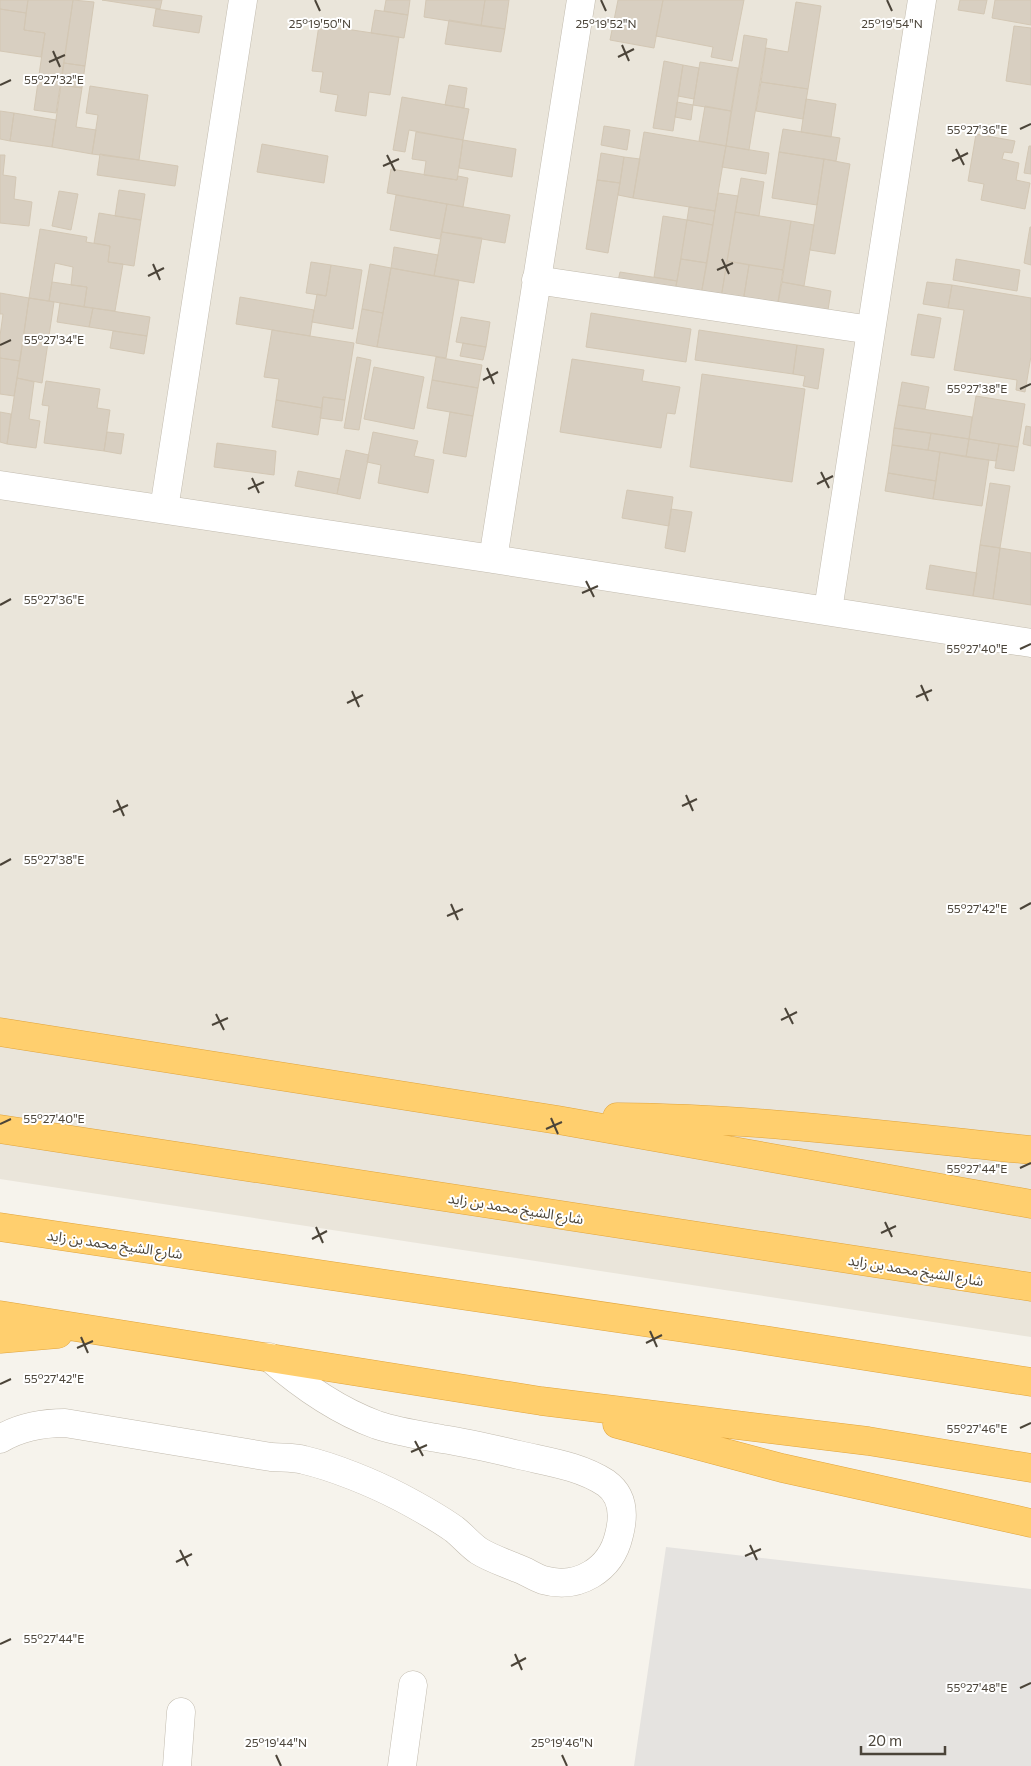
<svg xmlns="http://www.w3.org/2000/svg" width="1031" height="1766" font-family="Commissioner,'Noto Sans Arabic',sans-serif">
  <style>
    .residential { fill: #eae5da }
    .parking { fill: #e5e3e0 }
    .building { fill: #d8cfc1; stroke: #d3c7b4 }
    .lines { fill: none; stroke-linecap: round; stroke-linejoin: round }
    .minor-casing { stroke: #c2bbae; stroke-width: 29 }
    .highway-casing { stroke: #e0a43c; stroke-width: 29 }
    .minor { stroke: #fff; stroke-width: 28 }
    .highway { stroke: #ffcf6e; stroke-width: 28 }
    .ticks { fill: none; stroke: #4b4439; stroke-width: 2 }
    .labels { text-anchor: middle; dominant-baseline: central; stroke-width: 4; stroke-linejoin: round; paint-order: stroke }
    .street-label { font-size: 14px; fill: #4b4439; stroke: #fff }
    .ticks-label { font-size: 12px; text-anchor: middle; fill: #4b4439; stroke: #fff; stroke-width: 4; stroke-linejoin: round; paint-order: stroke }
  </style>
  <rect width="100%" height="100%" fill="#f6f3ec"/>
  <path class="residential" d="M0,0H1031V1337L0,1179Z"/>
  <path class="parking" d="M666,1547L1031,1589V1766H634Z"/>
  <path class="building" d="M0,0H28L26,13L0,9Z
    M28,0H73L56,113L34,110L45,33L24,30Z
    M73,0L94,2L85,66L64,63Z
    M102,0H162L160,9Z
    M386,0H410L408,15L384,11Z
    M426,0H485L481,26L424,17Z
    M485,0H509L505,29L481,26Z
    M618,0H663L654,48L610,40Z
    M663,0H744L732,61L711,57L713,47L656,36Z
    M960,0H987L984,14L958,10Z
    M995,0H1031V25L992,18Z
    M796,2L821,6L808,89L761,82L766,48L788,52Z
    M0,9L26,13L24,30L45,33L41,57L0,51Z
    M156,9L202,16L199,33L153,26Z
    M375,10L408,15L404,38L371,33Z
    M449,20L505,29L501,52L445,44Z
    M319,25L399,37L390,95L369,92L366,116L335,111L338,95L320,92L323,72L312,71Z
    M1014,26L1031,28V85L1006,81Z
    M744,35L767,39L749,150L726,146Z
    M664,61L683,65L673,131L653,128Z
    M700,62L738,68L731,111L693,105Z
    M64,63L85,66L82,88L61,85Z
    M683,65L699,68L694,99L678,96Z
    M761,82L808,89L803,119L756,111Z
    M61,85L82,88L76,127L96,130L92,154L52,147Z
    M449,85L467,88L464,108L445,105Z
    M90,86L148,95L139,160L92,154L98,115L86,113Z
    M402,97L469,109L463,140L409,130L405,152L393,150Z
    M806,99L836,104L831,137L801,132Z
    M677,102L693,105L691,120L675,117Z
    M705,106L731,111L726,146L699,141Z
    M0,111L14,113L10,141L0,139Z
    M14,113L56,120L52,147L10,141Z
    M604,126L630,130L627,150L601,145Z
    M783,129L840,138L836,161L779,152Z
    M416,132L463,140L457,180L424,175L426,161L412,159Z
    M644,132L726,146L715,211L633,198Z
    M976,134L1015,141L1012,153L1004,152L1002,159L1019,163L1016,180L1030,183L1025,209L981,200L984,184L968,181Z
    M463,140L516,149L512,177L459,168Z
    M262,144L328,156L324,183L257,172Z
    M726,146L769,153L766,174L722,167Z
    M1029,146H1031V174L1024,173Z
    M779,152L824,159L817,205L772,198Z
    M601,153L624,157L620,183L597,180Z
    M100,154L178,166L175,186L97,175Z
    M0,155H5L3,175L16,177L14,199L32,202L29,226L0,223Z
    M624,157L640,159L633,198L618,195Z
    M824,159L850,164L835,254L810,250Z
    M391,169L457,180L458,176L468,178L463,207L387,193Z
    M741,178L764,182L759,216L735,212Z
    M597,180L620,183L608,253L586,249Z
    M119,190L145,194L141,220L115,216Z
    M59,191L78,194L71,230L52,226Z
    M718,193L738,196L721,298L701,295Z
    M396,195L447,204L440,239L390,230Z
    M447,204L510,215L505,243L442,232Z
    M689,207L715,211L713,225L687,220Z
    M735,212L791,221L783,270L727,261Z
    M99,213L141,220L134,266L108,262L110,246L94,243Z
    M663,216L687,220L677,281L654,277Z
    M687,220L713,225L707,263L681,259Z
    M791,221L814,225L804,286L782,282Z
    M1030,227H1031V265L1024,263Z
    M40,229L87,237L86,242L110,246L108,262L123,264L115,311L84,307L87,287L71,285L73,267L55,263L49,301L29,298Z
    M442,232L482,238L474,283L434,276Z
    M394,247L438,255L434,276L391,268Z
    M681,259L707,263L701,295L675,291Z
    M956,259L1020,270L1017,291L953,280Z
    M727,261L749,265L743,302L721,298Z
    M311,262L331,265L326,296L306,293Z
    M370,264L391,268L383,313L362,309Z
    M331,265L362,270L353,329L312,322L317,294L326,296Z
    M749,265L783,270L777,308L743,302Z
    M391,268L459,280L446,358L377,347Z
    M620,272L677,281L675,291L618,281Z
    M52,282L87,287L84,307L49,301Z
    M782,282L831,291L827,316L777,308Z
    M927,282L952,285L948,308L923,304Z
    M952,285L1031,298V356L1025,392L1016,390L1017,380L954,370L964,310L948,308Z
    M0,293L29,298L20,361L0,358V336L3,314H0Z
    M240,297L314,310L310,336L236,324Z
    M29,298L54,302L42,383L17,378Z
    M60,303L93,308L89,327L57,322Z
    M93,308L150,317L147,336L89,327Z
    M362,309L383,313L377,347L356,343Z
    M591,313L691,329L686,362L586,347Z
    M918,314L941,318L934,358L911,355Z
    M461,317L490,322L486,347L456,342Z
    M272,330L354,343L345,400L323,397L322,408L276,400L279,379L264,377Z
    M699,330L797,345L793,374L695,360Z
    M113,331L147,336L144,354L110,348Z
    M463,343L486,347L483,360L460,356Z
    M797,345L824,349L818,389L803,386L805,376L793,374Z
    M357,357L371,360L359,430L344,428Z
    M436,357L482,365L478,388L432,380Z
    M0,358L20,361L14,396L0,394Z
    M572,359L644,370L642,381L680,387L675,414L667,413L661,448L560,432Z
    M374,367L424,377L414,429L364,419Z
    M702,374L805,389L792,482L690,467Z
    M17,378L34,382L29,419L40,421L36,448L7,444Z
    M432,380L478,388L473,416L427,408Z
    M46,381L100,389L97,408L110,410L104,451L44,443L49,406L42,405Z
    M902,382L929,387L925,409L898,405Z
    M976,396L1025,404L1018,447L969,439Z
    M323,397L345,400L342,421L320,418Z
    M276,400L322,408L318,435L272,427Z
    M898,405L972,417L969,439L894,428Z
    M0,412L11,414L7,444L0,442Z
    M450,412L473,416L466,457L443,453Z
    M1026,426L1031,427V446L1023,444Z
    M894,428L931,433L928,450L892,445Z
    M107,432L124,434L121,454L104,451Z
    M373,432L418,441L414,456L434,460L428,493L378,483L381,465L367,462Z
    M931,433L969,439L966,457L928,450Z
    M969,439L999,444L996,461L966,457Z
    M217,443L276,451L274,475L214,467Z
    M999,444L1018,447L1014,471L995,468Z
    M892,445L940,452L936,481L888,473Z
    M346,450L369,455L360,499L337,494Z
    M940,452L989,460L982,506L933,499Z
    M298,471L340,479L337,494L295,486Z
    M888,473L936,481L933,499L885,491Z
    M990,483L1010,486L1000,548L980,545Z
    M627,490L673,497L669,526L622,518Z
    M671,509L692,512L685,552L665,548Z
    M980,545L1000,548L993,599L973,596Z
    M1000,548L1031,553V605L993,599Z
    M930,565L977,573L973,596L926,589Z"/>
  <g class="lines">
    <g class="minor-casing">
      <path id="minor" d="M536,280L871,330
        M0,485L493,559L1031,643
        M164,509L243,0
        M493,559L581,0
        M828,610L922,0
        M0,1439C20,1427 42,1423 65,1423L271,1457C282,1458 293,1457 304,1460C334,1467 373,1483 400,1497C419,1507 437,1517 454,1529C463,1536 470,1545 479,1551C490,1558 505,1563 517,1568C526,1571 534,1577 543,1580C578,1590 611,1570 619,1535C624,1516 624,1496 606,1483C580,1466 549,1462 519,1455C494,1449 468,1443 442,1439C420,1435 398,1432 377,1425C336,1410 302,1386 269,1357
        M177,1766L181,1712
        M402,1766L413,1685"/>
    </g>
    <g class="highway-casing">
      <path id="highway" d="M0,1032L558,1120L1031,1204
        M617,1117C755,1118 893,1136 1031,1150
        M0,1129L1031,1287
        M0,1227L738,1336L1031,1382
        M0,1315L541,1401L868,1441L1031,1468
        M0,1339L58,1334
        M617,1424L782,1468L1031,1523"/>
    </g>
    <use href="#minor" class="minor"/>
    <use href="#highway" class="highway"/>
  </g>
  <path class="ticks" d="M315,0L320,11M601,0L606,11M887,0L892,11M622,45L629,61M53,51L60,67M618,57L634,49M49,62L65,55M0,85L11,80M1020,129L1031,124M956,149L964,165M387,155L395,171M952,161L968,153M383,166L399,159M722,259L729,274M153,264L160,280M717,270L733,263M148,276L164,268M0,345L11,340M487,368L494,384M483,380L498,372M1020,389L1031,384M821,472L829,488M252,478L259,493M817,484L833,476M248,489L264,482M586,581L594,597M582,593L598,586M0,605L11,599M1020,649L1031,644M921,685L928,701M352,691L359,707M916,697L932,690M347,703L363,695M686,795L693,811M117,800L124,816M682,806L697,799M113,812L128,805M0,865L11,859M451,904L458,920M1020,909L1031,903M447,916L463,909M785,1008L793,1024M216,1014L224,1030M781,1020L797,1012M212,1025L228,1018M551,1118L558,1134M0,1124L11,1119M546,1129L562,1122M1020,1168L1031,1163M885,1222L892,1237M316,1227L323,1243M881,1233L896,1226M312,1239L327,1231M650,1331L657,1347M81,1337L88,1353M646,1343L662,1335M77,1348L93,1341M0,1384L11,1379M1020,1428L1031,1423M415,1441L423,1456M411,1452L427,1445M750,1545L757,1560M180,1550L188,1566M745,1556L761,1549M176,1562L192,1554M0,1644L11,1639M515,1654L522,1670M511,1666L526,1658M1020,1688L1031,1683M276,1755L281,1766M562,1755L567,1766"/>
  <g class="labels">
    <g class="street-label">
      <text transform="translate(516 1208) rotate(9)">شارع الشيخ محمد بن زايد</text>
      <text transform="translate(115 1244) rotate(8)">شارع الشيخ محمد بن زايد</text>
      <text transform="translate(916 1270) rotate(9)">شارع الشيخ محمد بن زايد</text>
    </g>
  </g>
  <g class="ticks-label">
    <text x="320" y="28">25°19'50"N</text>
    <text x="606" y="28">25°19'52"N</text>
    <text x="892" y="28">25°19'54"N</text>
    <text x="54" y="84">55°27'32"E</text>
    <text x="977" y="134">55°27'36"E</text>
    <text x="54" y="344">55°27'34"E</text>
    <text x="977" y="393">55°27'38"E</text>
    <text x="54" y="604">55°27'36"E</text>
    <text x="977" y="653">55°27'40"E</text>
    <text x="54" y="864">55°27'38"E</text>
    <text x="977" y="913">55°27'42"E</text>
    <text x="54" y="1123">55°27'40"E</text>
    <text x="977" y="1173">55°27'44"E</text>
    <text x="54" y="1383">55°27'42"E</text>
    <text x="977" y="1433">55°27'46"E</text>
    <text x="54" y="1643">55°27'44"E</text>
    <text x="977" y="1692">55°27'48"E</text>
    <text x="276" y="1747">25°19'44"N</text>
    <text x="562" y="1747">25°19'46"N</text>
  </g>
  <path d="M861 1746v8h84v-8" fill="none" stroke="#4b4439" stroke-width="2.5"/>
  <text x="868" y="1746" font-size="15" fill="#4b4439" stroke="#ffffff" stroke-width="4" paint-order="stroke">20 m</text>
</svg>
